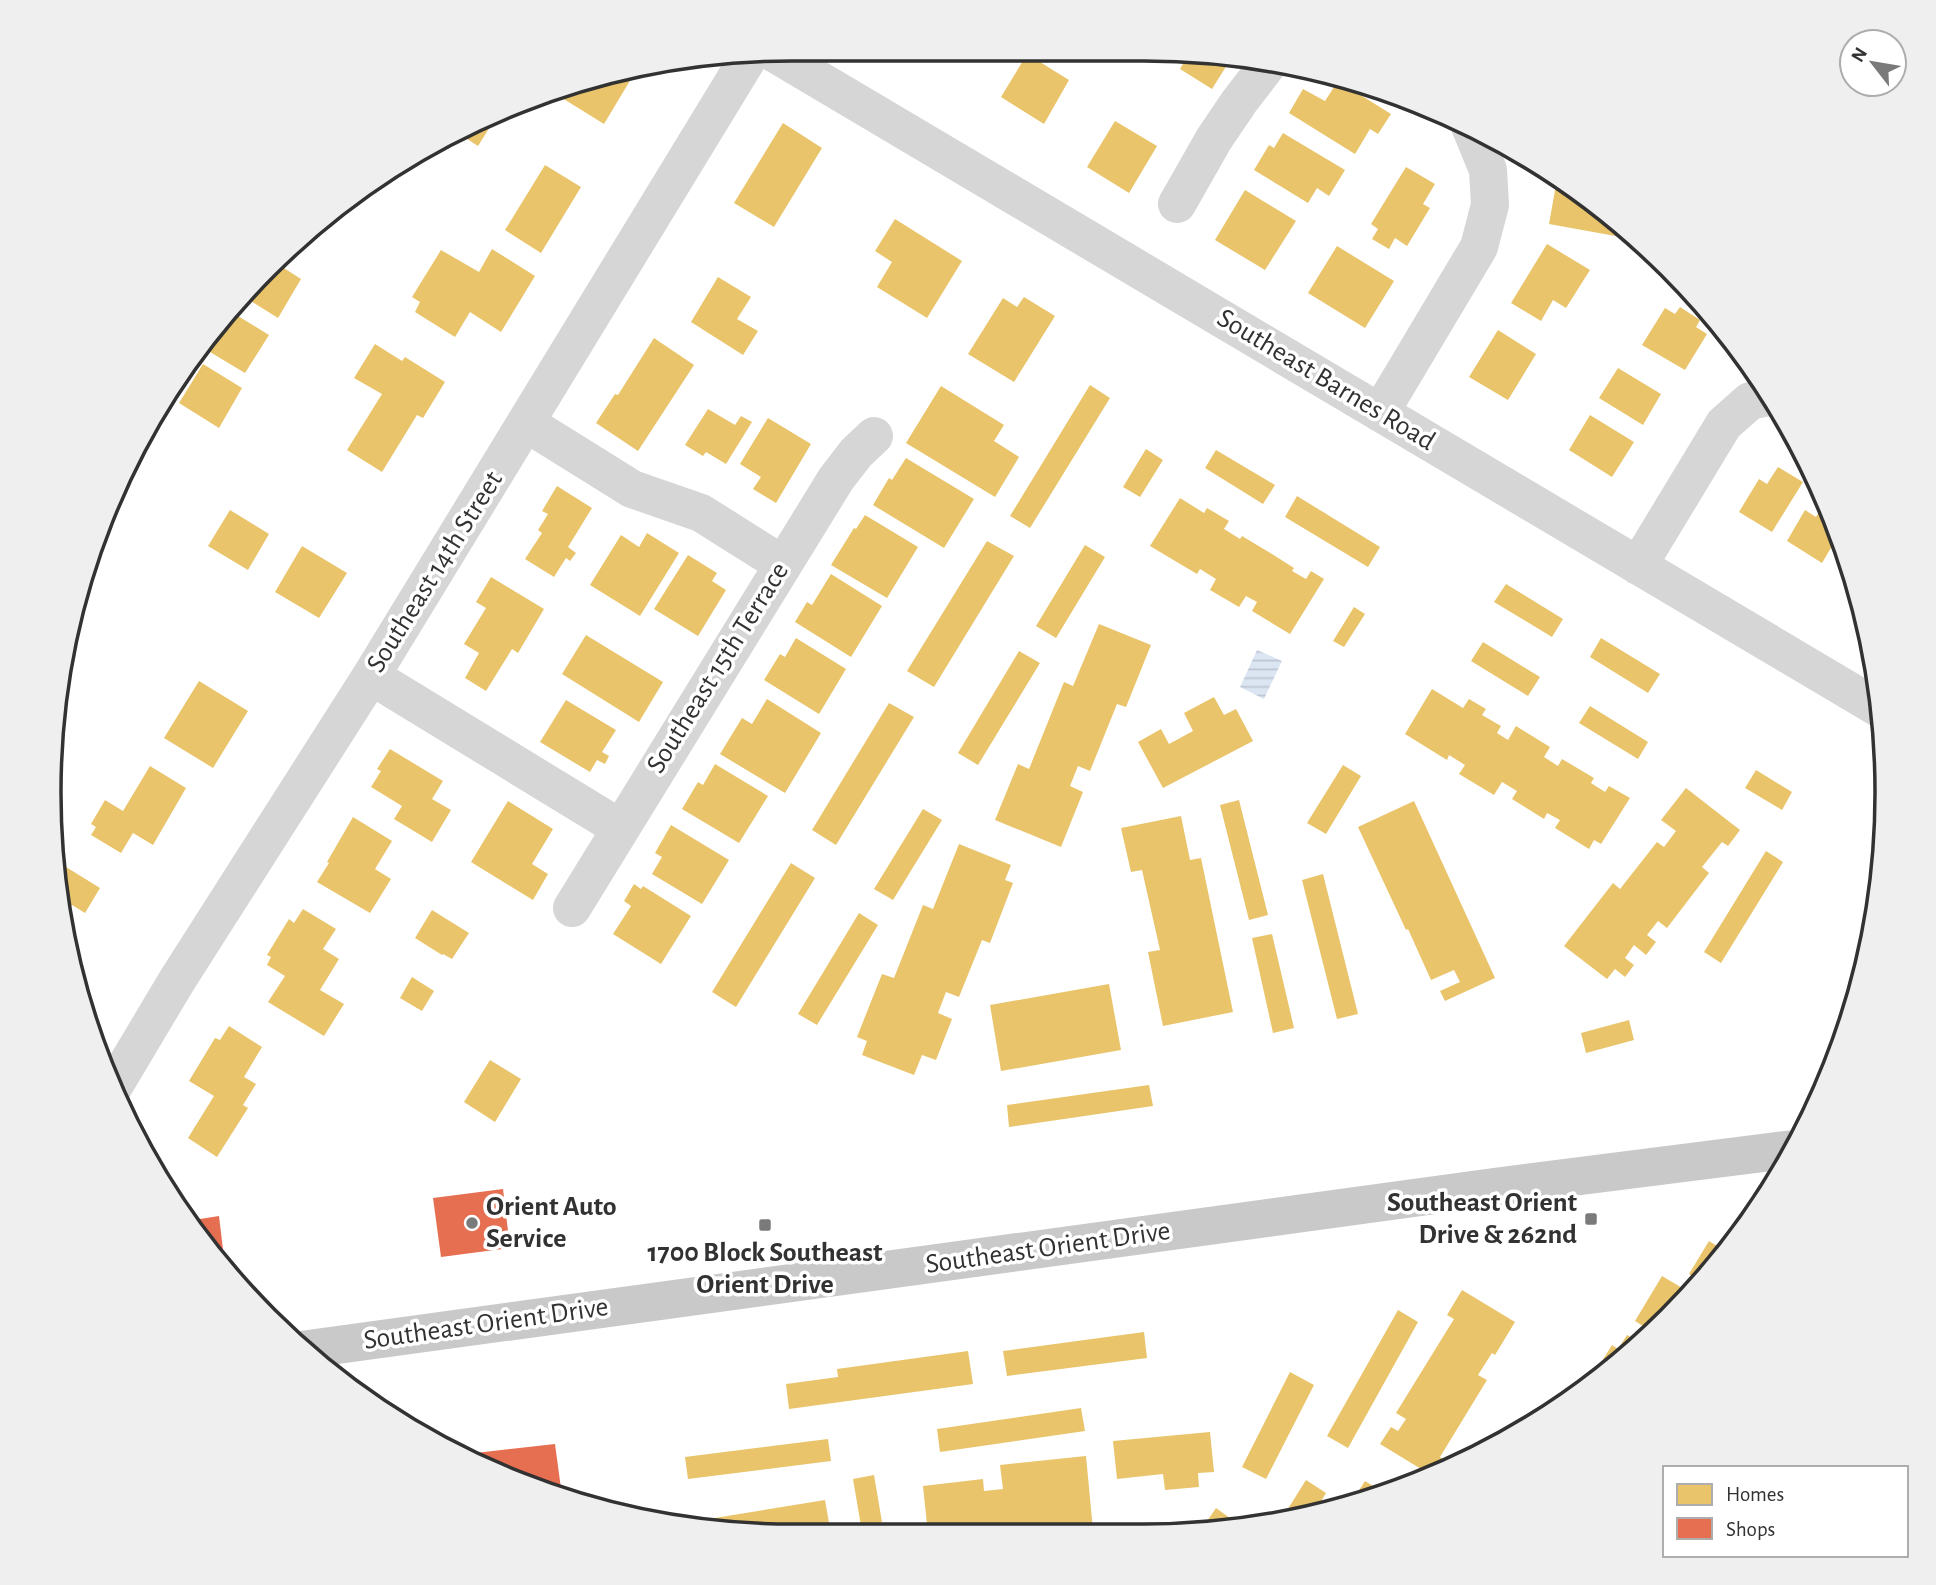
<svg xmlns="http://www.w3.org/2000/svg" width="1936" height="1585" font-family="'Alegreya Sans',sans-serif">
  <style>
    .water { fill: url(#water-rules) }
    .homes { fill: #e9c46a }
    .shops { fill: #e76f51 }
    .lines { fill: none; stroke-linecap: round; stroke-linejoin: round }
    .minor { stroke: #d6d6d6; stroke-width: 38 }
    .major { stroke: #c9c9c9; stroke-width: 38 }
    .poi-dot { fill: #7a7a7a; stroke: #fff; stroke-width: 2.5 }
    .labels { text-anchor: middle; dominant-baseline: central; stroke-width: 7; stroke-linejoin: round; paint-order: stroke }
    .street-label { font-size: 28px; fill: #323232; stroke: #fff }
    .poi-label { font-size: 28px; font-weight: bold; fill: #323232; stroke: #fff; text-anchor: end }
    .rim { fill: none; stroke: #323232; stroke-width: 3.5 }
  </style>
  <defs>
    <pattern id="water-rules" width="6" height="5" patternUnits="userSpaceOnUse" patternTransform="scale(1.75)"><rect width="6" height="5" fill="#dce6f3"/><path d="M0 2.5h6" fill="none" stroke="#bdc6d1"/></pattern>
  </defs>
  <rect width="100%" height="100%" fill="#fff"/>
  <path class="water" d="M1257,650L1282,661L1264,699L1240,687Z"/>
  <path class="homes" d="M1061,50H1088L1081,62Z
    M1187,51L1232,57L1212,89L1180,69L1190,52Z
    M1027,54L1069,80L1044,124L1001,97Z
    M637,69L604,124L554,93L600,74Z
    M1338,81L1391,114L1378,134L1370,129L1355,154L1289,113L1303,89L1325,101Z
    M490,120L493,122L478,146L458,133Z
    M1115,121L1157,146L1129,193L1087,167Z
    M783,123L822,148L774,227L734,203Z
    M1283,133L1345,170L1329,196L1317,188L1308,203L1254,170L1269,145L1274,148Z
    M452,136L442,152L430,145L437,142Z
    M545,165L581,187L541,253L505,230Z
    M1406,167L1435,184L1423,204L1430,208L1407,246L1395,238L1389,249L1372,239L1378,229L1371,224Z
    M1557,179L1623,226L1621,237L1549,224Z
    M1245,190L1296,221L1265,270L1215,240Z
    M895,219L962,261L927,318L877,287L892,262L875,251Z
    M1547,244L1590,270L1566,308L1553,300L1541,321L1511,303Z
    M1337,246L1394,281L1365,328L1308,293Z
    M492,249L535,276L501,332L470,312L455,337L415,312L420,302L412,297L441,250L479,272Z
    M276,263L301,279L278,318L246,298Z
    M718,277L751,297L737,319L758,331L743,355L691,322Z
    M1024,297L1055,316L1014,382L968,354L1003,298L1017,307Z
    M1680,307L1700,320L1696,327L1707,334L1685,370L1642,345L1665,308L1675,314Z
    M233,313L269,335L245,373L210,352Z
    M1498,330L1536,354L1508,400L1469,377Z
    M654,338L694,365L638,451L596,423L615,394L618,395Z
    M375,344L402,361L405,357L445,382L423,418L417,415L382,472L347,450L382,394L354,378Z
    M203,364L242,388L219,428L179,403Z
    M1618,368L1661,394L1643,425L1599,398Z
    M1090,385L1110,398L1030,528L1010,516Z
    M941,386L1004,425L994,441L1019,457L995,497L906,443Z
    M708,409L735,425L741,416L752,422L726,464L706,452L703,456L685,445Z
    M1590,415L1634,442L1612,477L1569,450Z
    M768,418L811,444L776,503L753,489L761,477L740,464Z
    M1146,449L1163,460L1140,497L1123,487Z
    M1216,450L1275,485L1263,504L1205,468Z
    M906,458L974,499L944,548L873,505L889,478L892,480Z
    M1778,467L1803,482L1772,532L1739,512L1759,479L1767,484Z
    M557,486L592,508L568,547L576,553L570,561L566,558L554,577L525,559L542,533L538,530L548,514L542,511Z
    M1297,496L1380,547L1368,567L1285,517Z
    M1180,498L1204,513L1207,508L1229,521L1224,529L1240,539L1242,536L1272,554L1294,568L1292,571L1306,579L1311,571L1324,579L1290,634L1252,611L1257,602L1246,596L1239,607L1210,590L1216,579L1200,569L1197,574L1150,546Z
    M1825,502L1838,536L1822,563L1787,541L1805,510L1816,517Z
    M230,510L269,534L248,570L208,546Z
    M865,515L918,547L887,598L831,565L854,528L856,529Z
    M647,533L679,553L640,616L590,585L621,535L639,547Z
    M987,541L1014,556L934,687L907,671Z
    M1085,545L1105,557L1056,638L1036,626Z
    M302,546L347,573L319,618L275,592Z
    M688,555L717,573L712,581L726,590L698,636L654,609Z
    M831,574L882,606L851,657L795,622L807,602L812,605Z
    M491,577L544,609L518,653L512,649L486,691L465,678L479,653L464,644L486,608L476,602Z
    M1506,584L1563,619L1552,637L1494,602Z
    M1354,607L1365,614L1344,647L1333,641Z
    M1099,624L1151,645L1126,707L1117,704L1090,771L1078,766L1070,786L1083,792L1061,847L995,820L1018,764L1029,769L1064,682L1073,686Z
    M586,635L663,682L639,722L562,674Z
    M796,638L846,669L819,714L764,680L780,654L785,657Z
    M1601,638L1660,674L1648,693L1590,657Z
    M1483,642L1540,677L1528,696L1471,661Z
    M1019,651L1040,663L978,765L958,753Z
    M199,681L248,711L213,768L164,738Z
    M1432,689L1463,708L1469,699L1486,709L1482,715L1501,726L1497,733L1508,740L1516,726L1550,747L1544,757L1558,766L1562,759L1594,778L1591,783L1605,792L1609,786L1630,798L1601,844L1594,840L1589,849L1555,828L1560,820L1547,813L1544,819L1512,799L1517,791L1502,782L1494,795L1459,774L1465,765L1449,755L1447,760L1405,734Z
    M1214,697L1224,715L1236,709L1253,741L1163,788L1138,742L1161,729L1169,744L1193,731L1184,713Z
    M767,699L821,733L785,793L720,754L742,718L752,724Z
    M566,700L616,730L602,752L609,756L605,764L597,760L590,772L540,742Z
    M889,703L914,717L836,845L812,830Z
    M1590,706L1648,742L1638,759L1579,723Z
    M390,749L443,781L432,799L451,810L432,842L394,819L402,806L371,787L381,771L377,769Z
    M715,764L768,796L739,843L682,809L698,782L703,785Z
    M1343,765L1361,776L1326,834L1307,823Z
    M150,766L186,788L153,845L133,833L121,853L91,835L96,827L91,824L105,800L123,811Z
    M1756,770L1792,792L1782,810L1745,788Z
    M1686,788L1740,830L1728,846L1722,842L1702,867L1709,873L1667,928L1658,921L1647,935L1656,942L1646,955L1634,945L1625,958L1634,965L1625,977L1615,969L1607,979L1564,946L1613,883L1620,889L1657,842L1664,847L1676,831L1661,820Z
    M1239,800L1268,915L1249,920L1220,805Z
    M508,801L553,829L532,864L548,874L533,900L471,862Z
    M1414,801L1495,978L1445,1001L1440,991L1460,982L1454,970L1431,980L1408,929L1406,930L1358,827Z
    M923,809L942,820L893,900L874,889Z
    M1181,816L1190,860L1201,858L1233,1012L1163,1026L1148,952L1160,950L1142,870L1131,872L1121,828Z
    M353,817L392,841L375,869L391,879L370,913L317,882L329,863L327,862Z
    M671,825L729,860L702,904L652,874L662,857L655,853Z
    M959,844L1011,865L1005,880L1013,883L990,943L982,940L959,997L946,992L938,1013L952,1019L936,1060L922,1055L914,1075L862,1055L867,1041L857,1037L882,974L894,978L923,905L933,909Z
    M1766,851L1783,862L1721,963L1704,952Z
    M791,863L815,878L736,1007L712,992Z
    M66,867L100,888L85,913L72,905L62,921L59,878Z
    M1323,874L1358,1014L1337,1019L1302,880Z
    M634,884L641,889L643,886L691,916L661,964L613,934L631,906L624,901Z
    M303,909L336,929L323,949L339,959L320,990L344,1004L324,1036L268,1002L285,976L267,965L271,957L267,955L289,919L294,923Z
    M432,910L469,933L452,959L443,954L442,955L415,938Z
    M859,913L878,925L817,1025L798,1014Z
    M1272,934L1294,1028L1273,1033L1252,938Z
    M412,977L434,991L422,1011L400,998Z
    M1109,984L1121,1050L1001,1071L990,1005Z
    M1629,1020L1634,1040L1586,1053L1581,1033Z
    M229,1026L262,1047L244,1077L256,1084L243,1105L248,1108L217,1157L188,1138L214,1096L189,1081L215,1038L220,1040Z
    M490,1060L521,1079L495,1122L464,1102Z
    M1149,1085L1153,1106L1009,1127L1007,1105Z
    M1709,1241L1725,1251L1702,1283L1689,1274Z
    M1662,1276L1689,1292L1685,1299L1651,1331L1635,1321Z
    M1462,1290L1515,1322L1495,1355L1492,1353L1478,1375L1487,1380L1440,1457L1444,1460L1435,1473L1431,1475L1380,1444L1391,1427L1398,1431L1406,1419L1396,1413L1454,1319L1447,1315Z
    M1398,1310L1418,1322L1348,1448L1327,1436Z
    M1144,1332L1147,1358L1007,1376L1003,1351Z
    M1627,1335L1639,1342L1601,1378L1594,1374L1612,1345L1618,1349Z
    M968,1351L973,1384L789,1409L786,1384L838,1377L837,1369Z
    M1290,1372L1314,1385L1266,1479L1242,1467Z
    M1081,1408L1085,1431L940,1452L937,1429Z
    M1210,1432L1214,1472L1198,1473L1199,1487L1165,1490L1163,1474L1117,1479L1113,1441Z
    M828,1439L831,1461L688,1479L685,1457Z
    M1086,1456L1093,1530L1046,1534H928L923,1486L983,1479L984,1491L1003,1489L1000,1465Z
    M874,1475L882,1522L861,1526L853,1479Z
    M1306,1480L1326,1493L1313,1515L1281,1520Z
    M1365,1481L1384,1493L1359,1502L1354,1498Z
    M825,1500L831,1534H744L678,1524Z
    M1216,1508L1234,1521L1229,1528L1199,1533Z"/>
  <path class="shops" d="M503,1189L510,1248L441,1257L433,1198Z
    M219,1216L225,1266H223L202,1245L187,1221Z
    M555,1444L562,1496L463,1459L458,1455Z"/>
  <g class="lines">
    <path class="minor" d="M772,52L1880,709
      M1177,204L1214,139L1239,102L1269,63
      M1380,413L1479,247L1490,205L1488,170L1470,126
      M526,423L632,489L701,513L782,564
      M1638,566L1724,424L1750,401L1769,397
      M371,676L620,828
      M572,908L836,479L856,453L874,436
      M114,1086L176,982L371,676L750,55"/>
    <path class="major" d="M301,1350L1494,1187L1794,1149"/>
  </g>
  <g class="poi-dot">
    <rect x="1584" y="1212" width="14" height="14" rx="3.5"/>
    <circle cx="472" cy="1223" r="7"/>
    <rect x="758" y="1218" width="14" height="14" rx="3.5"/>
  </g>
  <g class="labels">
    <g class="street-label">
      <text transform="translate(1326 380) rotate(31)">Southeast Barnes Road</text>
      <text transform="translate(435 572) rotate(-58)">Southeast 14th Street</text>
      <text transform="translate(718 668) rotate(-58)">Southeast 15th Terrace</text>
      <text transform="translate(1048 1248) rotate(-8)">Southeast Orient Drive</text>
      <text transform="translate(486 1324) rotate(-8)">Southeast Orient Drive</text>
    </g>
    <g class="poi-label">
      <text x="1577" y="1203">Southeast Orient<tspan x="1577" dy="32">Drive &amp; 262nd</tspan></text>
      <text x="486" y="1207" text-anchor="start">Orient Auto<tspan x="486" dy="32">Service</tspan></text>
      <text x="765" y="1253" text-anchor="middle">1700 Block Southeast<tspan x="765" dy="32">Orient Drive</tspan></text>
    </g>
  </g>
  <path d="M0 0H1936V1585H0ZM792 61H1144A731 731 0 0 1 1875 792V793A731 731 0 0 1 1144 1524H792A731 731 0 0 1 61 793V792A731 731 0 0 1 792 61Z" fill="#efefef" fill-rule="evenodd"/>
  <path class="rim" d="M792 61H1144A731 731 0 0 1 1875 792V793A731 731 0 0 1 1144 1524H792A731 731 0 0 1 61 793V792A731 731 0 0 1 792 61Z"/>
  <rect x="1663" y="1466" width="245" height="91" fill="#ffffff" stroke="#adadad" stroke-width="2"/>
  <rect x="1677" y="1484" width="35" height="21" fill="#e9c46a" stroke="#adadad" stroke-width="2"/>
  <text x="1726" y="1501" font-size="21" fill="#323232">Homes</text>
  <rect x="1677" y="1518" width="35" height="21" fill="#e76f51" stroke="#adadad" stroke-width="2"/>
  <text x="1726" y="1536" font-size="21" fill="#323232">Shops</text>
  <g transform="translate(1873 63) rotate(301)"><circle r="33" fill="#ffffff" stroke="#adadad" stroke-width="2"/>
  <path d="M0-5L12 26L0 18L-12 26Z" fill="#7a7a7a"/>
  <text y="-10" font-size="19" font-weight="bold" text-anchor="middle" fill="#323232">N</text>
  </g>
</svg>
